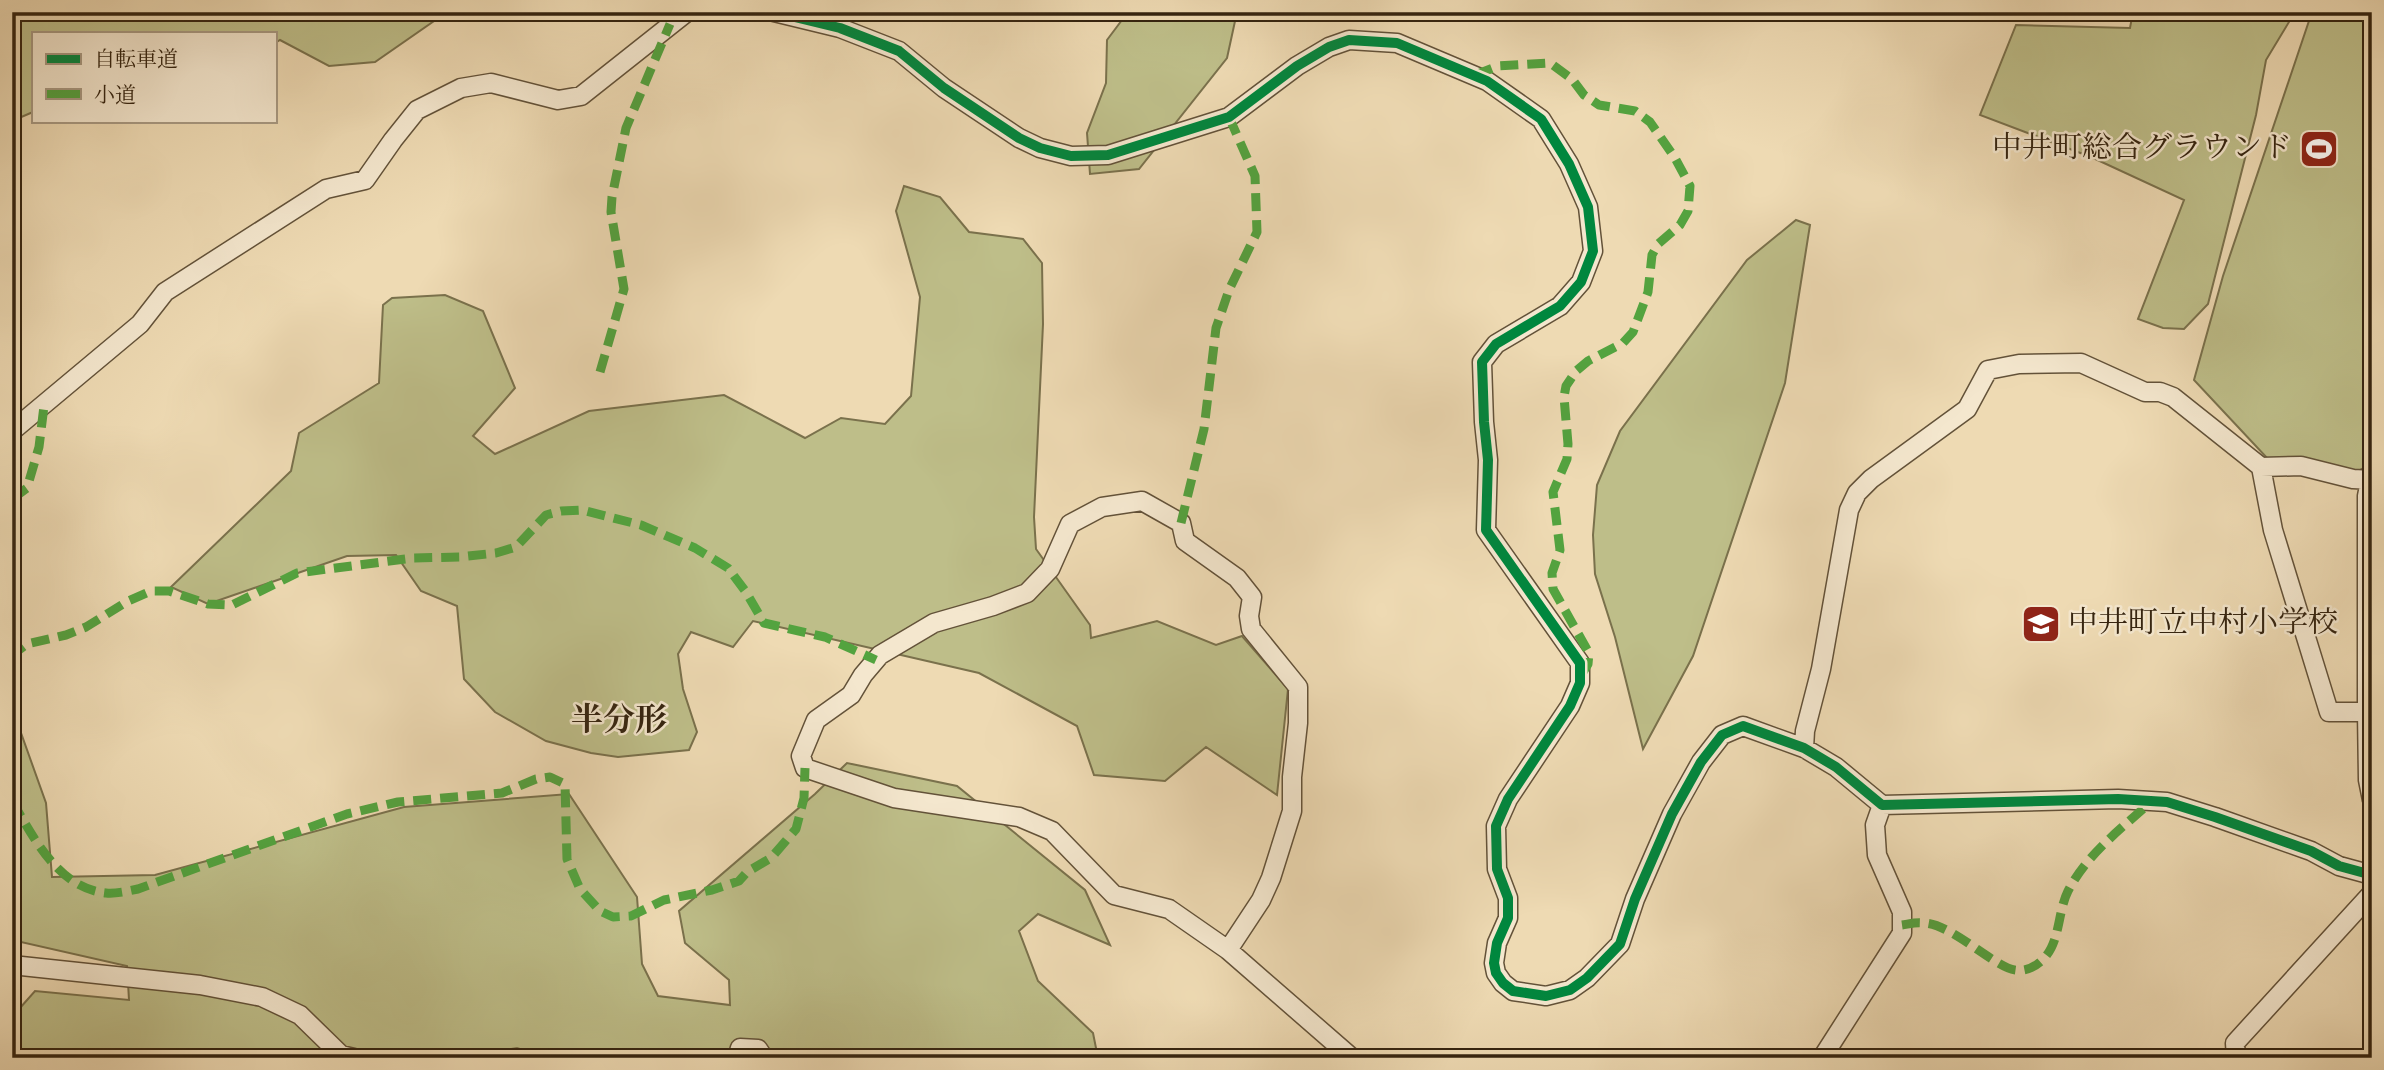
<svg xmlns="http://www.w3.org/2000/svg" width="2384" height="1070" font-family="'Sorts Mill Goudy','Noto Serif JP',serif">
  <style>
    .green { fill: #bebe89; stroke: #7a714c; stroke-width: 2 }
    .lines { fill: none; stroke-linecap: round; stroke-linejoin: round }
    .street-casing { stroke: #635239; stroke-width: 21 }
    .street { stroke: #f4e7ce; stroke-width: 18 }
    .quiet { stroke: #53a33f; stroke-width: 9; stroke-dasharray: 18 9; stroke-linecap: butt }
    .cycleway-casing { stroke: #f4e7ce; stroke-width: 15 }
    .cycleway { stroke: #00873e; stroke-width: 10 }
    .labels { text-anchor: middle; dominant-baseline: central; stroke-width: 5; stroke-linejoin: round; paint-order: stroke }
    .poi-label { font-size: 30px; fill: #352410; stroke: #f4e7ce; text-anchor: end }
    .neighbourhood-label { font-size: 32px; font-weight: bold; fill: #352410; stroke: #f4e7ce }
  </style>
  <rect width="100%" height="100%" fill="#eedab3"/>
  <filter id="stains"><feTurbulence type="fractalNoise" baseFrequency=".00286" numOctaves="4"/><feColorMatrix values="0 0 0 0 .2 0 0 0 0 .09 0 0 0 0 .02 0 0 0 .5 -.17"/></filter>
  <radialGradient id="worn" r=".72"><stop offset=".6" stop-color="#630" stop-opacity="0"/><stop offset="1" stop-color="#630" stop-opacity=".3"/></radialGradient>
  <path class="green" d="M12,12H447L375,62L329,66L280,40L275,43V33H33V112L12,121Z
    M1128,12H1237L1227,58L1139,169L1090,174L1087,133L1106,83L1107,40Z
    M2133,12H2295L2266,60L2256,115L2208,304L2184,329L2163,328L2138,319L2184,200L2091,157L1980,115L2016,25L2130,28Z
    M2312,12H2372V439L2364,468L2356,472L2268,459L2194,380L2223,276Z
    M904,186L940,197L969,232L1023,239L1042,263L1043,324L1034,517L1036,549L1090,625L1091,638L1157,621L1216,645L1242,636L1288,689L1277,795L1206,747L1165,781L1094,775L1077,726L979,673L753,621L733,647L691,632L678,654L683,689L697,732L689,750L618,757L591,753L546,741L495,712L464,679L457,606L421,591L396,555L347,556L208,604L171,587L291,471L299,433L379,383L383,305L392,298L445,295L483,311L515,388L473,436L495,454L589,411L724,395L805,438L841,418L885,424L911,396L920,297L896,211Z
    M1796,220L1810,225L1785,383L1693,656L1643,749L1615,637L1595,574L1593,535L1597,485L1620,431L1747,260Z
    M12,718L21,733L46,803L52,877L155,875L404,807L569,794L637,897L642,964L658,996L730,1005L729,980L685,943L679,911L815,794L847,763L957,786L1085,890L1110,945L1038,914L1019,931L1038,981L1093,1033L1098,1058H547L517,1048L455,1058H12V1017L35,991L129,1000L127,966L12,940Z"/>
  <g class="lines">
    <g class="street-casing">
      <path id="street" d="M774,12L840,28L899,51L944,88L1019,138L1040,148L1071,156L1108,155L1229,117L1297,66L1329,47L1349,40L1397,43L1487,81L1541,119L1569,164L1588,207L1593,251L1581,282L1560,306L1496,344L1482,362L1484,422L1488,460L1486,530L1580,663V683L1570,706L1508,799L1496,826L1497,869L1508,898V918L1497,943L1494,963L1496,973L1503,983L1513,991L1546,996L1570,990L1587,978L1620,944L1635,899L1672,814L1701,762L1722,735L1743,726L1804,748L1836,767L1882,805L2118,799L2167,802L2215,817L2311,851L2339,866L2372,875
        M12,431L140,324L165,292L326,189L365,180L393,140L417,110L461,88L491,83L558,100L581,96L687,12
        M2261,467L2273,530L2329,712H2367
        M2372,471L2367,496V712L2368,780L2372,800
        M1804,748L1805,731L1821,669L1849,510L1857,493L1871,479L1967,409L1988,370L2019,364L2081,363L2145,392H2160L2173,397L2261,467L2301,466L2353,479L2372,480
        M1228,950L1261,900L1271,878L1292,811V777L1298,723V687L1251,629L1249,616L1252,597L1237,578L1185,541L1181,523L1142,501L1102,507L1070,524L1050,569L1027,593L993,606L934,623L880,655L863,675L851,695L816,720L801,756L805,768L894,798L1019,817L1052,831L1114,895L1169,909L1228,950L1352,1058
        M12,965L200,985L262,997L300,1015L341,1055L354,1058
        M737,1058L740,1048L758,1049L764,1058
        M1822,1058L1902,933V912L1877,855L1875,825L1882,805
        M2236,1058L2235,1043L2372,893"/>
    </g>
    <use href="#street" class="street"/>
    <path class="quiet" d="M1475,75L1498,66L1550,63L1572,79L1584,95L1599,105L1635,111L1650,122L1675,158L1690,186L1688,211L1680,225L1658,244L1652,255L1648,292L1633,332L1623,343L1588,361L1576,371L1566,386L1564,397L1568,444L1567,459L1553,492L1560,550L1552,573L1553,589L1589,653L1588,664L1583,672
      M600,372L624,289L611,212L612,197L626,128L670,24
      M12,499L27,488L39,447L44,406
      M1181,523L1204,429L1216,328L1229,290L1257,232L1255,176L1229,117
      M12,660L19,650L27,644L66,635L86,627L128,601L151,591H169L208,604L232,605L297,573L413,558L460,557L496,553L516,547L546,515L561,511L582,510L641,525L695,548L728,568L746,592L764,623L825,637L876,660
      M12,801C34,838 58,888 106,893C116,894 128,891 138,889L347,814L398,802L502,793L536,779L550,777L565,784L567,859L580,889L600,911L613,917L631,916L664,900L712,890L739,881L747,872L771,858L796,829L804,798L805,768
      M1902,925C1909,924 1916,922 1923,923C1948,923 1983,957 2008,968C2022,974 2036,968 2046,956C2060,939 2058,911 2068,891C2087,854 2122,828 2152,801"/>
    <g class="cycleway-casing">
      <path id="cycleway" d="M774,12L840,28L899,51L944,88L1019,138L1040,148L1071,156L1108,155L1229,117L1297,66L1329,47L1349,40L1397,43L1487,81L1541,119L1569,164L1588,207L1593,251L1581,282L1560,306L1496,344L1482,362L1484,422L1488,460L1486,530L1580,663V683L1570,706L1508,799L1496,826L1497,869L1508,898V918L1497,943L1494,963L1496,973L1503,983L1513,991L1546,996L1570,990L1587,978L1620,944L1635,899L1672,814L1701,762L1722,735L1743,726L1804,748L1836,767L1882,805L2118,799L2167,802L2215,817L2311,851L2339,866L2372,875"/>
    </g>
    <use href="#cycleway" class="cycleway"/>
  </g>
  <defs>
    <g id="stadium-square" transform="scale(2.0125)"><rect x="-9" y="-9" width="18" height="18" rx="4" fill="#8f2418" stroke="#f4e7ce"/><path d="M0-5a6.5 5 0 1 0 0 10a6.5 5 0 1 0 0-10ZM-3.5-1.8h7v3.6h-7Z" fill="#fff"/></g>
    <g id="school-square" transform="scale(2.0125)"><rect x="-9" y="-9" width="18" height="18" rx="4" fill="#8f2418" stroke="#f4e7ce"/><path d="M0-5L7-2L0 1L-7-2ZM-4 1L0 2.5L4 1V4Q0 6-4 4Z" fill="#fff"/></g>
  </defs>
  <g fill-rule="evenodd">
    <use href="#stadium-square" x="2319" y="149"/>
    <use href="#school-square" x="2041" y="624"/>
  </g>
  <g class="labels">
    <g class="poi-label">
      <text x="2292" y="149">中井町総合グラウンド</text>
      <text x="2068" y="624" text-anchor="start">中井町立中村小学校</text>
    </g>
    <g class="neighbourhood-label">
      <text x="619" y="722">半分形</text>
    </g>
  </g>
  <rect width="2384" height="1070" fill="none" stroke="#eedab3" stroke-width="42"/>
  <rect x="14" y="14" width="2356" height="1042" fill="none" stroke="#352410" stroke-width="3.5"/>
  <rect x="21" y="21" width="2342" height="1028" fill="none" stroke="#352410" stroke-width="2"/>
  <rect x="32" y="32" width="245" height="91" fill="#f4e7ce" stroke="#a89982" stroke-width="2"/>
  <rect x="46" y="54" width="35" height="10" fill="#00873e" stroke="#a89982" stroke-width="2"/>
  <text x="94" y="66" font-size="21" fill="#352410">自転車道</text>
  <rect x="46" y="89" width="35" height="10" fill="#53a33f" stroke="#a89982" stroke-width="2"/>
  <text x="94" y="102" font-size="21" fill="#352410">小道</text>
  <rect width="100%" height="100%" filter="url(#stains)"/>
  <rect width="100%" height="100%" fill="url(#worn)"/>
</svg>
